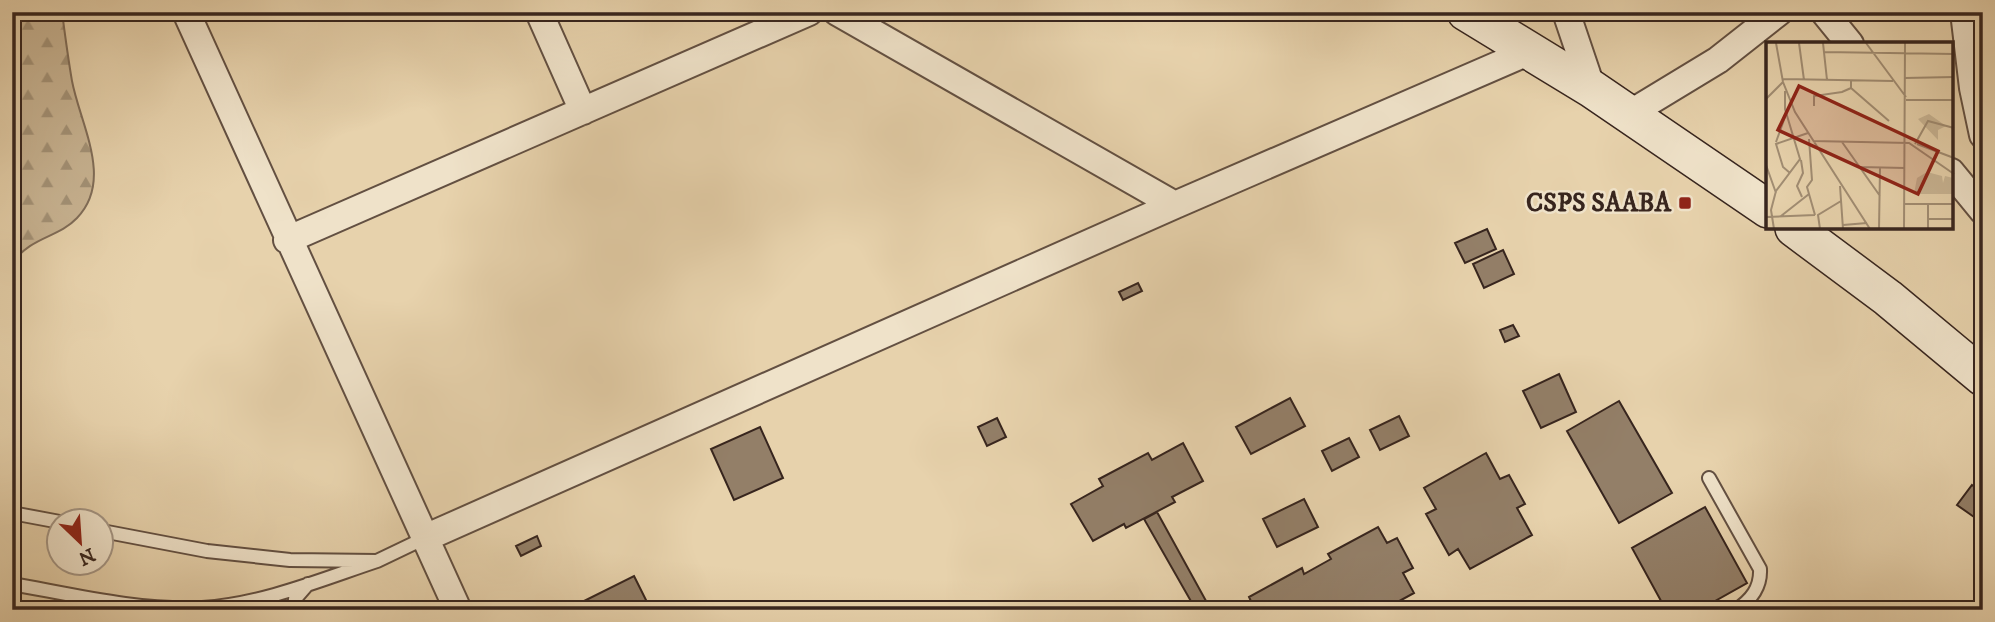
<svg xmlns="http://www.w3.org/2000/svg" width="1995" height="622" font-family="'IM FELL DW Pica',serif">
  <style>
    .forest { fill: url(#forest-firs); stroke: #806d59; stroke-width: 2 }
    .building { fill: #937f68; stroke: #37251e; stroke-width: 2 }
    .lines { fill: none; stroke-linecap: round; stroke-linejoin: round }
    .lane-casing { stroke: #635042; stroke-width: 16 }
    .street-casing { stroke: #635042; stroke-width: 30 }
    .secondary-casing { stroke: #37251e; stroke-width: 40 }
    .lane { stroke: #efe2c9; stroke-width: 12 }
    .street { stroke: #efe2c9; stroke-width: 26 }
    .secondary { stroke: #efe2c9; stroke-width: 37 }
    .poi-dot { fill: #8f2418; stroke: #efe2c9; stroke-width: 2.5 }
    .labels { text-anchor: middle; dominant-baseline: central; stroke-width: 5; stroke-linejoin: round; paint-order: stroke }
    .poi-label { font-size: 26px; font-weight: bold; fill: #37251e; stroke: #efe2c9; text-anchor: end }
    .inset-road { fill: none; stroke: #a18d73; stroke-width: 2 }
    .view { fill: #8f2418; fill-opacity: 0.15; stroke: #8f2418; stroke-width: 3.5 }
    .inset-edge { fill: none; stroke: #37251e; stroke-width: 3.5 }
  </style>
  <defs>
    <pattern id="forest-firs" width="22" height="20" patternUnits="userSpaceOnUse" patternTransform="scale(1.75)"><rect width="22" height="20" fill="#c9b594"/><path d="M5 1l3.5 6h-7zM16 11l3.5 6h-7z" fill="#a49378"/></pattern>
  </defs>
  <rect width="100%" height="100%" fill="#e7d2ac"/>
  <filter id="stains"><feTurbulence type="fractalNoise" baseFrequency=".00286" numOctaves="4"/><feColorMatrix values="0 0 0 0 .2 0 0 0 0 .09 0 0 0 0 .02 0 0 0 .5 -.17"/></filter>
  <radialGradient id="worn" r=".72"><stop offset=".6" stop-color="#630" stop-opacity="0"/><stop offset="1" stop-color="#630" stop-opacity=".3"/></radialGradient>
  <path class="forest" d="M12,12H62C65,35 68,58 72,81C80,124 114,180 77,218C58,238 32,236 12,263Z"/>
  <path class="building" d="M1487,229L1496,249L1465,263L1455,243Z
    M1503,250L1514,274L1484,288L1473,264Z
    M1138,283L1142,291L1123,300L1119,292Z
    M1513,325L1519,336L1505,342L1500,330Z
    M1559,374L1576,412L1541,428L1523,391Z
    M1290,398L1305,426L1251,454L1236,427Z
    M1619,401L1672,493L1619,523L1567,431Z
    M1399,416L1409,436L1380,450L1370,430Z
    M997,418L1006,437L987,446L978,427Z
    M760,427L783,478L734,500L711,449Z
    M1349,438L1359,457L1332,471L1322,451Z
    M1183,443L1203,481L1172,497L1175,502L1126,528L1124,524L1093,541L1071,504L1103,486L1099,479L1148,453L1152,460Z
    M1486,453L1500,479L1509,475L1525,504L1517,508L1532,535L1470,569L1458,549L1449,555L1426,514L1436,509L1424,488Z
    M1972,485L1983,493V506L1974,517L1957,505Z
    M1304,499L1318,527L1277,547L1263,519Z
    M1705,507L1747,583L1699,610H1666L1632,548Z
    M1157,512L1211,610H1196L1144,519Z
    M1378,527L1387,543L1397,538L1413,568L1403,573L1414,593L1383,610H1255L1249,597L1302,568L1304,574L1331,559L1328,554Z
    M537,536L541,546L521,556L516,546Z
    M634,576L651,610H566Z"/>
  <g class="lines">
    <g class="lane-casing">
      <path id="lane" d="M1709,478L1760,569C1761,588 1751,600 1736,610
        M12,513L60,522
        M102,531L207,551L290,560L377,561L425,538
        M12,584C74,595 139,611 202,608C263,604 320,580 377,561
        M294,610L295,599L308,584"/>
    </g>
    <g class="street-casing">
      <path id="street" d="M186,12L458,610
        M539,12L583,111
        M837,12L1175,205
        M1566,12L1592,89
        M1824,12L1850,44
        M1964,12L1973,88L1983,135
        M1629,114L1718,60L1779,12
        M1951,172L1983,211
        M287,240L809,12
        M425,538L1175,205L1528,52"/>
    </g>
    <g class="secondary-casing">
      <path id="secondary" d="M1466,12L1592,89L1768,209
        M1794,228L1888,298L1983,377"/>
    </g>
    <use href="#lane" class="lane"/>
    <use href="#street" class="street"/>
    <use href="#secondary" class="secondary"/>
  </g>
  <rect class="poi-dot" x="1678" y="196" width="14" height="14" rx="3.5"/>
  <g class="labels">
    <g class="poi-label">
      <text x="1671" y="203">CSPS SAABA</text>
    </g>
  </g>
  <g transform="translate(1766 42)">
    <rect width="187" height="187" fill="#e7d2ac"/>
    <path d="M163,72L180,84L172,88V98L152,77ZM161,130L176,134L177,141L179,134L187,136V152H148L151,136Z" fill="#c9b594"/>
    <path class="inset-road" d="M10,1L17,40L29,70L104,187M33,1L38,38M57,1L61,38M100,1L140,55M58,10L188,12M139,36L188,35M17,37L127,39M85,46L123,79M0,57L17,40M140,58H188M48,64V54L76,50L85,46V39M43,97L46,138L41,145L49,173M47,99L143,101L188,132M10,100L19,75M76,100L114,154M149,102L162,79L188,86M151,102L188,116M35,118L37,131L31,144L36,155M0,123L10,151M94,125L139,126M24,131L17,125L10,102L42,91M74,144L77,187M139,162H188M162,162V187M15,174L43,152M0,175L49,173M162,177H188M77,183L101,181M8,187L5,168L10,149L34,117L19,67V49M54,187L52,173L75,159M113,187L114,126M138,187L139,1"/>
    <path class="view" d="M33,44L172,109L152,152L12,88Z"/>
    <rect width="187" height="187" class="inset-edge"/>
  </g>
  <rect width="1995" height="622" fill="none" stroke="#e7d2ac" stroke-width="42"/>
  <rect x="14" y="14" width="1967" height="594" fill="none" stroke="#37251e" stroke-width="3.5"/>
  <rect x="21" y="21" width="1953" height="580" fill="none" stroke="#37251e" stroke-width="2"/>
  <g transform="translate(80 542) rotate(155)"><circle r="33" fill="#efe2c9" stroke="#a59685" stroke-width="2"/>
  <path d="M0-5L12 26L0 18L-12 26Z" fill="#8f2418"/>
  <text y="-10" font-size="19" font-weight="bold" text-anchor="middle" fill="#37251e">N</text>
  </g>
  <rect width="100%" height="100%" filter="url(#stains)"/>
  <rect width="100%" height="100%" fill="url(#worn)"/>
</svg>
